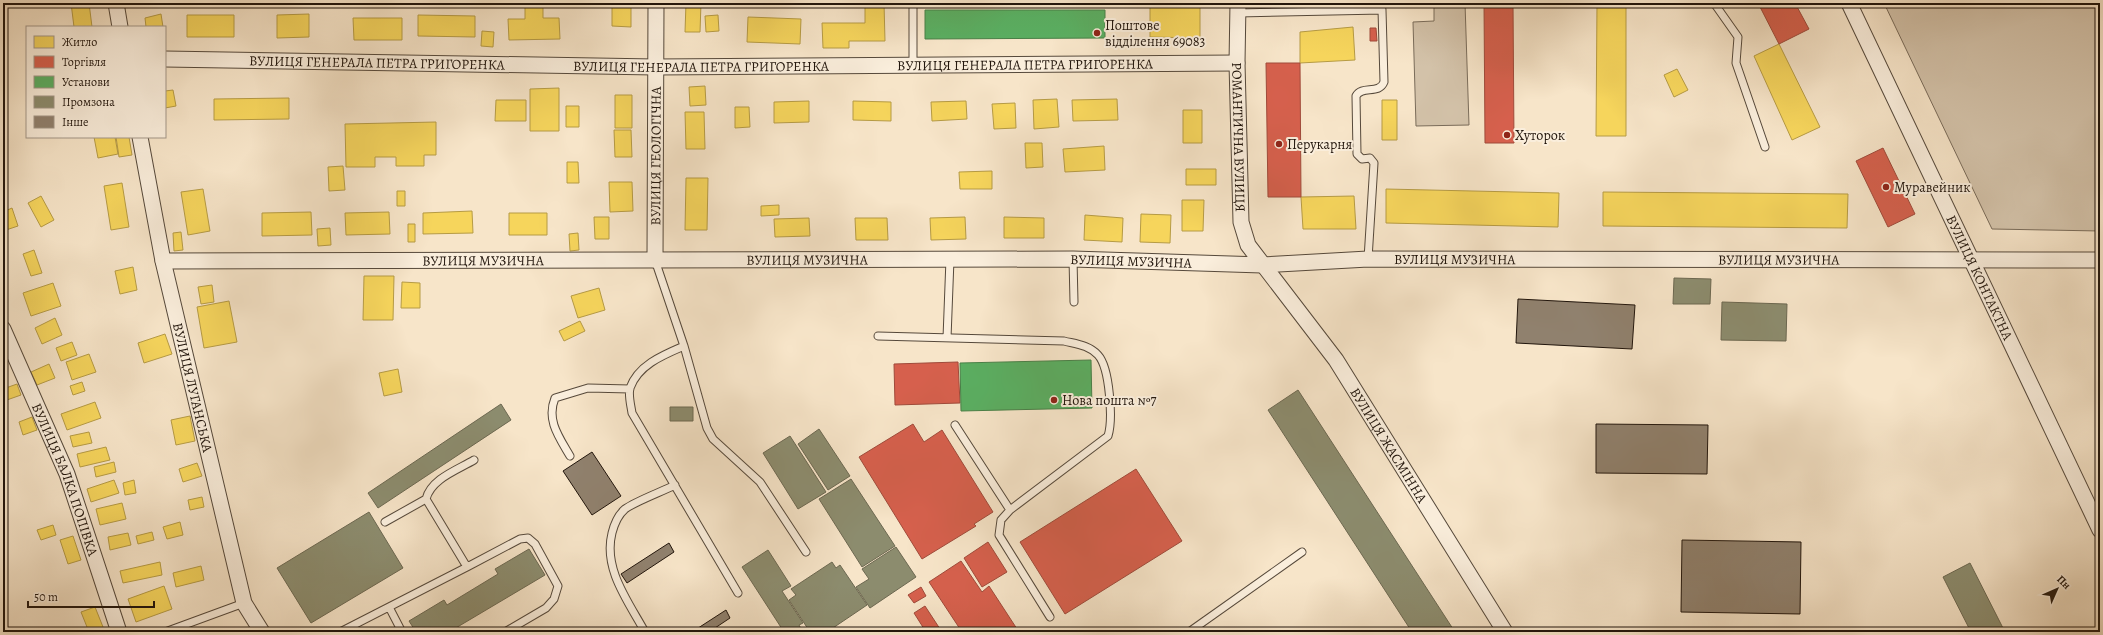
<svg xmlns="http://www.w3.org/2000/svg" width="2103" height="635" font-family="Alegreya,serif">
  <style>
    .green { fill: #d3c2a9; stroke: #7a6c5a }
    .homes { fill: #f6d55c; stroke: #b69b44 }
    .shops { fill: #d6604d; stroke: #a04a3a }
    .public { fill: #5aae61; stroke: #498048 }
    .industry { fill: #8c8c6e; stroke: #6c6851 }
    .building { fill: #90816e; stroke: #21150c }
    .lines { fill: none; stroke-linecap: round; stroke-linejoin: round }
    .service-casing { stroke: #56493b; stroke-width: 9 }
    .minor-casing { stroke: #56493b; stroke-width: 17 }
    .service { stroke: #faeedc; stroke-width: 7 }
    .minor { stroke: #faeedc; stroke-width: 15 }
    .poi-dot { fill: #8f2418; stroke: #faeedc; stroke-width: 1.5 }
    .labels { text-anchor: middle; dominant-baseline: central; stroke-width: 4; stroke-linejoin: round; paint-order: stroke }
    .poi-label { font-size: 14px; fill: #21150c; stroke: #faeedc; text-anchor: start }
    .street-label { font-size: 14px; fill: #21150c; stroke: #faeedc }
  </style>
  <rect width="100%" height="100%" fill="#f7e5c9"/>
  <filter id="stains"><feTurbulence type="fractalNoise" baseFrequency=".005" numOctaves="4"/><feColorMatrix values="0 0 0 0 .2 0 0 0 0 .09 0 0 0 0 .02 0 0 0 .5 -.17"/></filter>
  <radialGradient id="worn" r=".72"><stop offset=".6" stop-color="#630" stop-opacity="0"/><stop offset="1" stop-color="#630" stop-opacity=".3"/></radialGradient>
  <path class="green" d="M1434,3H1465L1469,125L1416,126L1413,22L1434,21Z
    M1884,3H2100V231L1992,229Z"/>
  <path class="homes" d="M71,3H89L92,27H74Z
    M612,3H631V27L612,26Z
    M686,3H701L700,32H685Z
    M865,3H884L885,41H849V48H823L822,23H865Z
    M1597,3L1626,4V136H1596Z
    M1150,4H1200V38L1150,37Z
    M525,5H543V18H559L560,39L509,40L508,19H525Z
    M161,14L163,27H146L145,18Z
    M309,14V37L277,38V15Z
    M187,15H234V37H187Z
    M418,15L475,16V37L418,36Z
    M718,15L719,31L706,32L705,16Z
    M748,17L801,19L800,44L747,42Z
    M353,18H402V40H354Z
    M1353,27L1355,60L1300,63V32Z
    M482,31L494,32L493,47L481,46Z
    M1779,44L1820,127L1792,140L1754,56Z
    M1677,69L1688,90L1674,97L1664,75Z
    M705,86L706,105L690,106L689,87Z
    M559,88V131H530V89Z
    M173,90L176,106L165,108V91Z
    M615,95H632V128H615Z
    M289,98V119L214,120V99Z
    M1057,99L1059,127L1034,129L1033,100Z
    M1117,99L1118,120L1073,121L1072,100Z
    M496,100H526V121H495Z
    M1382,100H1397V140H1382Z
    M809,101V122L774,123V102Z
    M853,101L891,102V121L853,120Z
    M966,101L967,119L932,121L931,102Z
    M1015,103L1016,128L994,129L992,104Z
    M566,106H579V127H566Z
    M735,107H749L750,127L735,128Z
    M1183,110H1202V143H1183Z
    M685,112H704L705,149H686Z
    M436,122V155H424V166H396V157H375V167H346L345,124Z
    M614,130H631L632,157H615Z
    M94,137H115L118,154L98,158Z
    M116,137H129L132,155L119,157Z
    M1025,143H1042L1043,167L1026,168Z
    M1104,146L1105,170L1065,172L1063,149Z
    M567,162H578L579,183H567Z
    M343,166L345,190L329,191L328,167Z
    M1186,169H1216V185H1186Z
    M992,171V189H960L959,172Z
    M686,178H708L707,230H685Z
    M609,182H632L633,211L610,212Z
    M122,183L129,227L111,230L104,186Z
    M203,189L210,231L188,235L181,192Z
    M1386,189L1559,193L1558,227L1386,223Z
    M397,191H405V206H397Z
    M1603,192L1848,194L1847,228L1603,226Z
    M41,196L54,220L41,227L28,203Z
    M1354,196L1356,229H1303L1301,197Z
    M1182,200H1204L1203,231H1182Z
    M779,205V215L761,216V206Z
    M12,208L18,226L3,231V212Z
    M472,211L473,233L423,234V213Z
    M311,212L312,235L262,236V213Z
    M389,212L390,234L346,235L345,213Z
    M509,213H547V235H509Z
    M1141,214L1171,215L1170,243L1140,242Z
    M1085,215L1123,218L1122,242L1084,240Z
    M594,217H609V239H595Z
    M965,217L966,239L931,240L930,218Z
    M1004,217L1044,218V238H1004Z
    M809,218L810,236L775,237L774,219Z
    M855,218H887L888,240H856Z
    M408,224H415V242H408Z
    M330,228L331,245L318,246L317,229Z
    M181,232L183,250L174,251L173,233Z
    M578,233L579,250L570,251L569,234Z
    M34,250L42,273L31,276L23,254Z
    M133,267L137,290L120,294L115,271Z
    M364,276H394L393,320H363Z
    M402,282L420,283V308H401Z
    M53,283L61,306L31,316L23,293Z
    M212,285L214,302L201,304L198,287Z
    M599,288L605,310L578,318L571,296Z
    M229,301L237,342L204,348L197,307Z
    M55,318L62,335L42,344L35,328Z
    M580,321L585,331L564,341L559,331Z
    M165,334L172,354L144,363L138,343Z
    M72,342L77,355L61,361L56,348Z
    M89,354L96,372L72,380L66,362Z
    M49,364L55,378L37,385L31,372Z
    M398,369L402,392L384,396L379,373Z
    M82,382L85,391L73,395L70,386Z
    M17,384L21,395L4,401L3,389Z
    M95,402L101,418L67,430L61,414Z
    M190,416L195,441L176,445L171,420Z
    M32,417L37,430L23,435L19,422Z
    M89,432L92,443L73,447L70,436Z
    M106,447L110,460L80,467L77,454Z
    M114,462L116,472L96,477L94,467Z
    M197,463L202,476L183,482L179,469Z
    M114,480L119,493L91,502L87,489Z
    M134,480L136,493L125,495L123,483Z
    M202,497L204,507L190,510L188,500Z
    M122,503L126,519L100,525L96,509Z
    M180,522L183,535L167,539L163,527Z
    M53,525L56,535L41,540L37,530Z
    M152,532L154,540L138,544L136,536Z
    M128,533L131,545L110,550L108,537Z
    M73,536L81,560L68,564L60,540Z
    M160,562L162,575L123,583L120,571Z
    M201,566L204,580L176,587L173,573Z
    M164,586L172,609L136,622L128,599Z
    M95,607L105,632H89L81,612Z"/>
  <path class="shops" d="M1484,3H1513L1514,143H1485Z
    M1758,3H1795L1809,29L1779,44Z
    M1370,28H1376L1377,41H1370Z
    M1266,63H1300L1301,197H1268Z
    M1883,148L1915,214L1888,227L1856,161Z
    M958,362L960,403L895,405L894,364Z
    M913,424L924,442L942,430L993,512L974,524L976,526L922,559L859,457Z
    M1136,469L1182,541L1065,614L1020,542Z
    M988,542L1007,572L982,587L964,558Z
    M961,561L982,592L989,586L1019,632H962L929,582Z
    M921,587L926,596L914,603L908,595Z
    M925,606L942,632H926L914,613Z"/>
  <path class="public" d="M925,10H1105V38L925,39Z
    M1091,360L1092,408L961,411L960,363Z"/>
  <path class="industry" d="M1674,278L1711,279L1710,304H1673Z
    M1722,302L1787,304L1786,341L1721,340Z
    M1298,390L1455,632H1412L1268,410Z
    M501,404L511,420L378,508L368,493Z
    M670,407H693V421H670Z
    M819,429L850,476L828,490L798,444Z
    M790,436L826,492L798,509L763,453Z
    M851,479L895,546L862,567L819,499Z
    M369,512L403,568L311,623L277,568Z
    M896,547L916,577L870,608L856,587L869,579L862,569Z
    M529,549L545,575L449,632H416L409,621L444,600L447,605L498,574L495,569Z
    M768,550L791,586L782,591L803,623L799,625L803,632H784L742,567Z
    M832,562L836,568L840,565L867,605L827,632H810L789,600L796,595L791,589Z
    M1970,563L2005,632H1971L1943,577Z"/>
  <path class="building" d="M1518,299L1635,305L1632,349L1516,343Z
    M1596,424L1708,425L1707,474L1596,473Z
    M592,452L621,496L592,515L563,471Z
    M1682,540L1801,542L1800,614L1681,612Z
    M669,543L674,552L627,583L621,574Z
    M726,610L730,618L709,632H692Z"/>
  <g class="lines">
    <g class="service-casing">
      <path id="service" d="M1714,3L1738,37L1736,63L1765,147
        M1238,13L1382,10L1381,3
        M913,65V3
        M1073,259L1074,302
        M1368,259L1374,163L1370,158L1362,159L1357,154L1356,96C1362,85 1379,95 1384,82L1382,10
        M655,260L684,346L707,428L713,439L760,482L806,552
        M878,336L1064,341C1076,344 1089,345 1098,355C1110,368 1113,420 1108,436L1010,510L1001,520L999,535L1050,617
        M947,338L950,259
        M684,346C663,355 638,365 630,388C628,395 631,406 632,413L738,593
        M955,425L1010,510
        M570,456C559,437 546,420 555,398L588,388L630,389
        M385,522L426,499
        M467,567L520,539L528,538L535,544L558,586L554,599L546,608L505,632
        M389,607L402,632
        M165,632L244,603
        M340,632L467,567L426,499C431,479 457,470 474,460
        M645,632C628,601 603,569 612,533C614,525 618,515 625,509C636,501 661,492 675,485
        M1189,632L1302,552"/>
    </g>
    <g class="minor-casing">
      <g id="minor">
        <path d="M116,3L120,27"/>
        <path id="s1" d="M1238,3L1237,63L1241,222L1248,245L1336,360L1505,632"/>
        <path id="s2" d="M1849,3L2100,530"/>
        <path id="s3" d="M165,59L655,67L1237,63"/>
        <path id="s4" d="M140,137L163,261L244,603L262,632"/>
        <path id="s5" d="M655,260L656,3"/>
        <path id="s6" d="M163,261L1073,259L1262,265L1368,259L2100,260"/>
        <path id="s7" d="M3,329L67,474L119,632"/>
      </g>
    </g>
    <use href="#service" class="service"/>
    <use href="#minor" class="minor"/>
  </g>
  <g class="poi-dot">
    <circle cx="1097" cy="33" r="4"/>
    <circle cx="1507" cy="135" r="4"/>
    <circle cx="1279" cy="144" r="4"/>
    <circle cx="1886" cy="187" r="4"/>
    <circle cx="1054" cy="400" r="4"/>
  </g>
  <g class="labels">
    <g class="poi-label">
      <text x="1105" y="25">Поштове<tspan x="1105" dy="16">відділення 69083</tspan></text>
      <text x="1515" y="135">Хуторок</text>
      <text x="1287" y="144">Перукарня</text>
      <text x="1894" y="187">Муравейник</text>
      <text x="1062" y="400">Нова пошта №7</text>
    </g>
    <g class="street-label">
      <text stroke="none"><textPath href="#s3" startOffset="212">ВУЛИЦЯ ГЕНЕРАЛА ПЕТРА ГРИГОРЕНКА</textPath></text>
      <text stroke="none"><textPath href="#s3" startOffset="860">ВУЛИЦЯ ГЕНЕРАЛА ПЕТРА ГРИГОРЕНКА</textPath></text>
      <text stroke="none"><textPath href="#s3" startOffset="536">ВУЛИЦЯ ГЕНЕРАЛА ПЕТРА ГРИГОРЕНКА</textPath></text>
      <text stroke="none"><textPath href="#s1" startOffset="134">РОМАНТИЧНА ВУЛИЦЯ</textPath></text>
      <text stroke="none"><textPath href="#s5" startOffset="104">ВУЛИЦЯ ГЕОЛОГІЧНА</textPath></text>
      <text stroke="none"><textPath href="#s6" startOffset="644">ВУЛИЦЯ МУЗИЧНА</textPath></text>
      <text stroke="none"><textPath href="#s6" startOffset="1292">ВУЛИЦЯ МУЗИЧНА</textPath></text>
      <text stroke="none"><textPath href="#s6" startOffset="1616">ВУЛИЦЯ МУЗИЧНА</textPath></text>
      <text stroke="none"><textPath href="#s6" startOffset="320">ВУЛИЦЯ МУЗИЧНА</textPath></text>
      <text stroke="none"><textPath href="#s6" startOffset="968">ВУЛИЦЯ МУЗИЧНА</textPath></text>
      <text stroke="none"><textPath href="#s2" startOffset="304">ВУЛИЦЯ КОНТАКТНА</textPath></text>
      <text stroke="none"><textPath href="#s4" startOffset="256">ВУЛИЦЯ ЛУГАНСЬКА</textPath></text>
      <text stroke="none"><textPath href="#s1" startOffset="488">ВУЛИЦЯ ЖАСМІННА</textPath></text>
      <text stroke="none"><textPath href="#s7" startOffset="163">ВУЛИЦЯ БАЛКА ПОПІВКА</textPath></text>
    </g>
  </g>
  <rect width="2103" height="635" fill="none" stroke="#f7e5c9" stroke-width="16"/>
  <rect x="4" y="4" width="2095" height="627" fill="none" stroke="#21150c" stroke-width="2"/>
  <rect x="8" y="8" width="2087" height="619" fill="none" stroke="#21150c"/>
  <rect x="26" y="26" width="140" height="112" fill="#faeedc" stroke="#a39789"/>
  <rect x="34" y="36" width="20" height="12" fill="#f6d55c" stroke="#a39789"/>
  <text x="62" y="46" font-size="12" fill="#21150c">Житло</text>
  <rect x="34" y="56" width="20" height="12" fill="#d6604d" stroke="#a39789"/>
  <text x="62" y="66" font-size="12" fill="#21150c">Торгівля</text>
  <rect x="34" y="76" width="20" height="12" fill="#5aae61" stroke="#a39789"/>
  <text x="62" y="86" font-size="12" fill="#21150c">Установи</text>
  <rect x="34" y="96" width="20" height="12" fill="#8c8c6e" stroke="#a39789"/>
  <text x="62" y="106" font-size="12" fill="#21150c">Промзона</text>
  <rect x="34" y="116" width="20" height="12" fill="#90816e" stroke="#a39789"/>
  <text x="62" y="126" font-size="12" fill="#21150c">Інше</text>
  <g transform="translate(2057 589) rotate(45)" stroke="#faeedc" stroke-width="3" paint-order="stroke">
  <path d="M0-3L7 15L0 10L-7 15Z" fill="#21150c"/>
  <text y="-6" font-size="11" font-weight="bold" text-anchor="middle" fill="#21150c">Пн</text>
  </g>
  <path d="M28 601v6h126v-6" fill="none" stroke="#21150c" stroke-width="2"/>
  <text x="34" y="601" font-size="12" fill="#21150c" stroke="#faeedc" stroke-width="3" paint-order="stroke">50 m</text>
  <rect width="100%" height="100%" filter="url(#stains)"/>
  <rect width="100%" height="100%" fill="url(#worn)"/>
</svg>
